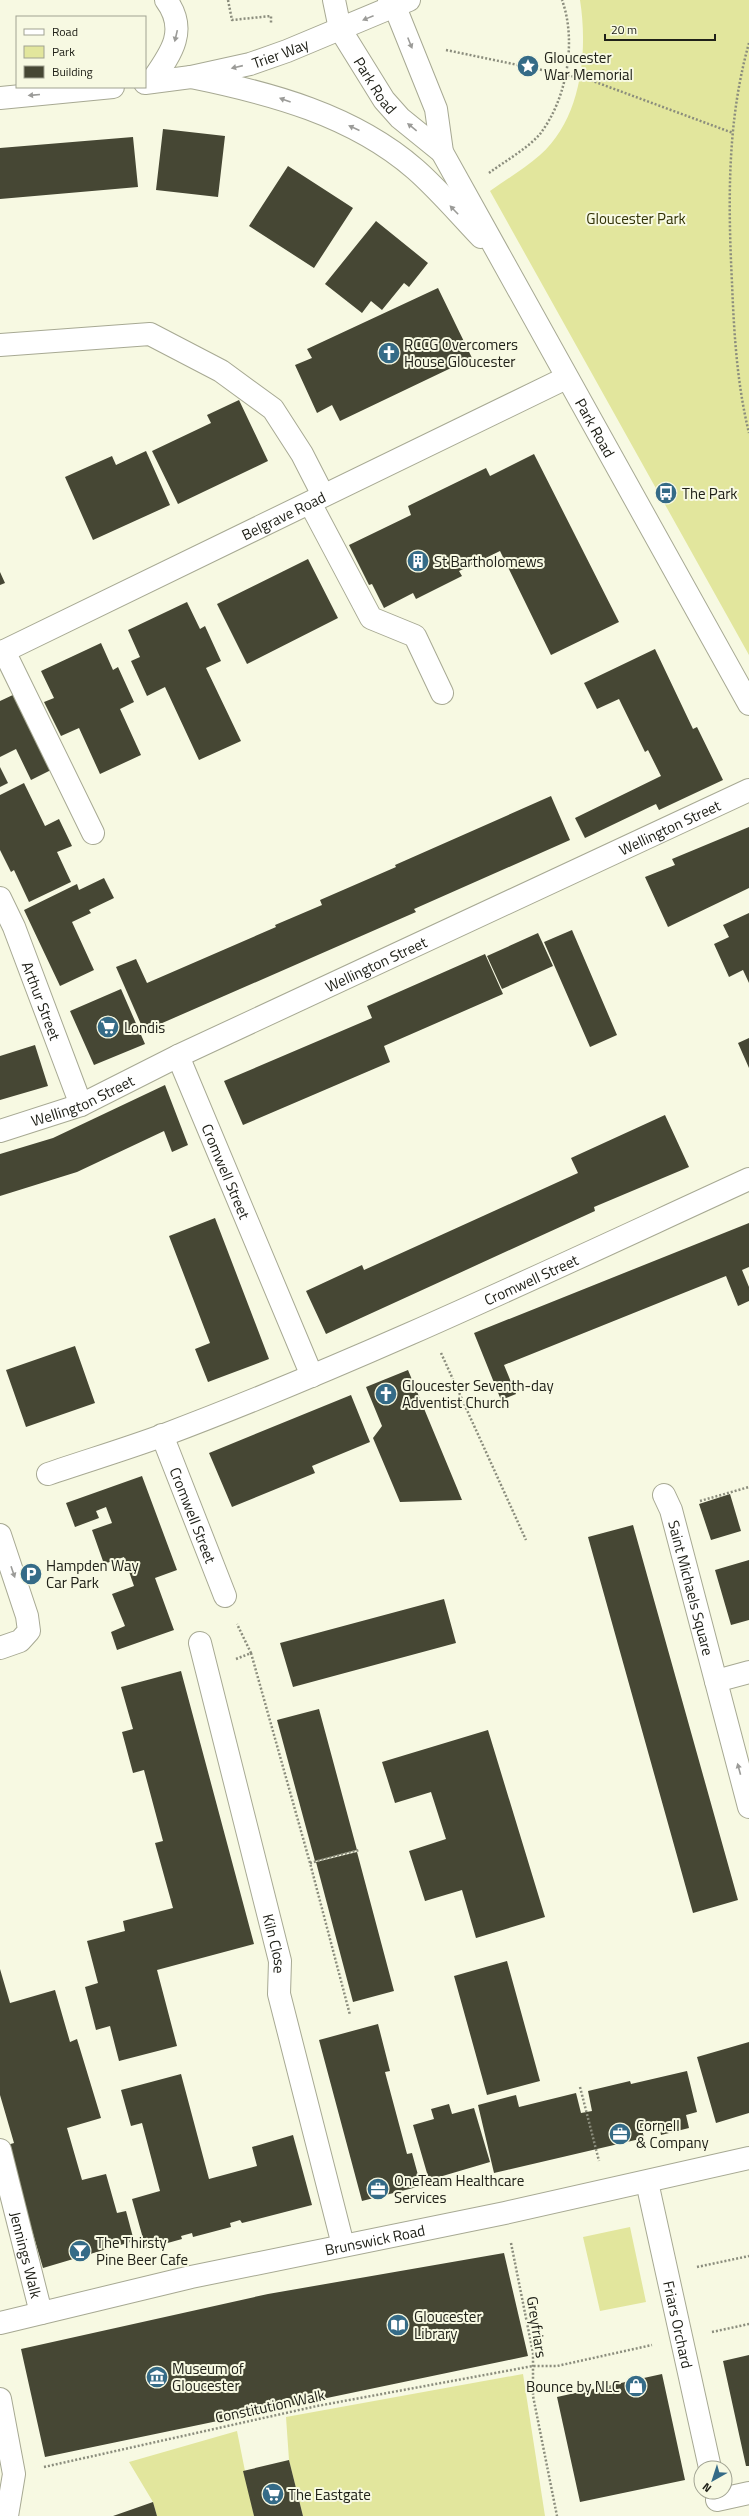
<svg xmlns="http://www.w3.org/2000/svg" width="749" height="2516" font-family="'Titillium Web',sans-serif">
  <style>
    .green { fill: #e2e69d }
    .building { fill: #464734 }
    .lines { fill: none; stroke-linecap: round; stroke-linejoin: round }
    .minor-casing { stroke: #a7a993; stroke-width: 24 }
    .major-casing { stroke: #a7a993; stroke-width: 24 }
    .path { stroke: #8b8d7d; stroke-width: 2.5; stroke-dasharray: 2 2; stroke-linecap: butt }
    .minor { stroke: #fff; stroke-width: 22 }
    .major { stroke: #fff; stroke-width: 22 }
    .oneway { fill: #9b9b98 }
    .labels { text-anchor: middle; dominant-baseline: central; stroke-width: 4; stroke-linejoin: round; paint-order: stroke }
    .street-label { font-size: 15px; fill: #202119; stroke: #f7f9e2 }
    .poi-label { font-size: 15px; fill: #202119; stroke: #f7f9e2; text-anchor: start }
    .park-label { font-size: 15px; fill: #313205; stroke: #f7f9e2 }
  </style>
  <rect width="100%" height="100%" fill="#f7f9e2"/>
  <path class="green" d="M580,0H749V655L490,191C507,179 525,168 540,155C582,118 588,51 580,0Z
    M630,2227L646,2302L600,2311L583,2237Z
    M523,2374L545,2516H303L289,2460L286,2417Z
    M237,2431L254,2516H157L153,2502L129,2462Z"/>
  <path class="building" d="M163,129L225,136L218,197L156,190Z
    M133,137L138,187L0,199V148Z
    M288,166L353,208L314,268L249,226Z
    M376,221L428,263L409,287L404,283L382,310L371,301L362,313L325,284Z
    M438,288L472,358L340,421L332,405L317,413L295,365L312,358L307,349Z
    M239,400L268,461L178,504L152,451L211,423L207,415Z
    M146,451L170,505L93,540L65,477L112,456L116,465Z
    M534,454L619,622L551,655L500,551L459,571L462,576L416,599L413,593L384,608L372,584L369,585L349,545L411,515L408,506L486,468L490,476Z
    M308,559L338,618L247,664L217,604Z
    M0,572L5,583L0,585Z
    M187,602L200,629L205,626L221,661L206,668L241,741L199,760L165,687L147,696L131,661L140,657L128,630Z
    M101,643L113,670L118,667L134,702L120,709L141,755L100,774L79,728L61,736L44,702L54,698L41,671Z
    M655,649L693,729L697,727L723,780L659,810L656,804L585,838L575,818L661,776L648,750L645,752L619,699L597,709L584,683Z
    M15,694L51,770L31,780L16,749L0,757V701Z
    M0,767L8,783L0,787Z
    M24,783L45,826L59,819L72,846L57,852L71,882L29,902L14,870L11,872L0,850V795Z
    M551,796L570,840L414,909L416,912L144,1031L116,967L136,959L147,983L276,927L275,925L322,905L320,900L396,867L395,865Z
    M749,827V888L668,927L645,877L675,865L672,859Z
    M104,878L114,898L89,910L91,913L72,922L94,970L60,986L24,910L77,884L79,890Z
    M749,913V983L743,970L729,977L714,944L729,937L723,925Z
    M572,930L617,1035L590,1047L544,942Z
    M538,933L553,966L502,989L487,956Z
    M485,954L503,994L384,1046L390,1062L243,1125L224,1081L372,1018L367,1006Z
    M121,989L145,1044L94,1065L70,1011Z
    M749,1038V1068L738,1043Z
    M35,1045L48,1086L0,1100V1056Z
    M165,1085L188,1145L172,1152L164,1131L77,1172L0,1196V1154L53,1138Z
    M665,1115L689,1167L594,1207L595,1211L326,1334L306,1291L362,1265L364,1270L578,1173L571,1158Z
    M215,1218L269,1359L208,1382L195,1349L210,1343L169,1236Z
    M749,1223V1267L742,1270L749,1287V1301L738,1306L726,1276L666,1300L504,1365L516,1394L501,1400L474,1333Z
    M75,1346L95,1403L26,1427L6,1370Z
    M408,1370L462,1500L400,1502L373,1438L382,1426L366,1387Z
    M351,1395L370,1442L312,1466L315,1473L232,1507L209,1453Z
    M142,1476L177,1570L155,1578L174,1630L117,1650L111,1632L125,1626L112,1594L134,1586L124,1557L104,1564L92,1530L112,1523L106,1507L96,1511L99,1518L75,1527L66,1503Z
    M730,1494L741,1531L711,1540L699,1504Z
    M633,1525L738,1900L693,1913L588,1537Z
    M749,1560V1620L731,1625L715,1570Z
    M444,1599L456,1643L293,1687L280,1643Z
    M181,1671L254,1944L157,1970L177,2046L119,2061L110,2026L96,2030L85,1987L98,1983L87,1941L125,1931L123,1921L173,1908L155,1843L163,1841L144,1770L133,1773L122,1732L133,1729L121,1687Z
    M319,1709L357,1850L315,1861L277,1720Z
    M488,1730L545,1917L476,1938L462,1890L425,1901L409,1851L446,1839L431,1792L395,1803L382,1762Z
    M357,1852L394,1991L353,2002L316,1862Z
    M507,1961L540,2081L487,2095L454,1976Z
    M0,1969L10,2003L55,1990L70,2042L77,2039L101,2118L67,2128L82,2180L106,2174L117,2213L126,2211L134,2241L43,2268L7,2145L14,2143L0,2095Z
    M378,2024L390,2071L385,2072L407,2154L412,2153L421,2186L362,2201L319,2040Z
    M749,2042V2113L716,2123L697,2057Z
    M687,2071L697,2112L686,2115L689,2128L661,2135L658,2121L641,2125L644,2138L494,2173L478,2105L516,2095L519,2107L576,2093L581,2113L592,2111L588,2091L630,2081L631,2084Z
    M181,2074L209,2179L257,2166L252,2147L293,2135L312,2205L242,2223L240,2220L230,2223L231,2227L193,2237L192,2233L181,2236L182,2239L146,2249L132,2199L160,2191L142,2123L131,2126L121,2090Z
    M449,2104L452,2114L474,2108L490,2162L429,2180L413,2125L434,2119L431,2109Z
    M504,2253L528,2356L45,2457L21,2349L268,2294Z
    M749,2355V2466H746L723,2361Z
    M662,2374L685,2480L580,2502L557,2397Z
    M289,2460L303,2516H254L243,2471Z
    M153,2502L157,2516H113Z"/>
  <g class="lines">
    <g class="minor-casing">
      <g id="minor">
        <path id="s1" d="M334,0L340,29L384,100L400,118L442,152"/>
        <path id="s2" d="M389,0L395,7L436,109L442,152L749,704"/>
        <path d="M191,77C270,93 353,115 415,169C438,189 459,214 481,237"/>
        <path d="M0,345L150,334L221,371L273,409L302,454L323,495"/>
        <path d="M310,503L371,618L415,636L442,693"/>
        <path d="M4,651L93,833"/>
        <path id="s3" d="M0,653L566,378"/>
        <path id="s4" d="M0,898L14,927L81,1105"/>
        <path id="s5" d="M178,1056L312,1376"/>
        <path id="s6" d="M0,1131L81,1105L178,1056L749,790"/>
        <path id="s7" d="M162,1435L225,1596"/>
        <path id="s8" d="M48,1474C86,1461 126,1449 164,1435C363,1360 555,1268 749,1179"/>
        <path id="s9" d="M664,1495L671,1510L749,1807"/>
        <path d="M0,1535L27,1616L29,1631L20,1641L0,1648"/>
        <path id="s10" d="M200,1643L280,1961L279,1994L343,2245"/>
        <path d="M716,1681L749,1672"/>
        <path id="s11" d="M0,2150L41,2313"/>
        <path id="s12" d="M647,2182L710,2468"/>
        <path id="s13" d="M0,2323L191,2277L505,2213L749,2158"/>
        <path d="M0,2399L14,2474L7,2516"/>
        <path d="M717,2500L749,2493"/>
      </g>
    </g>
    <g class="major-casing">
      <g id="major">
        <path d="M151,82C170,55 189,31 166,0"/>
        <path id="s14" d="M145,83L191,77L250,64L287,51L409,0"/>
        <path d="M0,98L113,87"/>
      </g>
    </g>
    <path class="path" d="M228,0L232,20L271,16V24
      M749,43C727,121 728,202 732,283C734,333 737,384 749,433
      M446,50L590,80L733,133
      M489,173C505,161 527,149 540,134C567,99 577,41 562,0
      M441,1353L526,1540
      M700,1501L749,1487
      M251,1653L310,1863L350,2015
      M236,1659L251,1653L237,1624
      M310,1863L359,1850
      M580,2087L599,2161
      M511,2243L533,2353V2396L557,2516
      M697,2267L749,2256
      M712,2332L749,2324
      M44,2467L317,2406L533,2366H557L652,2345"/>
    <use href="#minor" class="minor"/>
    <use href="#major" class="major"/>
  </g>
  <defs><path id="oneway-solid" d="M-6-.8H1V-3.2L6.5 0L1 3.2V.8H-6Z"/></defs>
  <g class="oneway">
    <use href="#oneway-solid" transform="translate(368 18) rotate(158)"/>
    <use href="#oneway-solid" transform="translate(176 36) rotate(103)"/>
    <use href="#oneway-solid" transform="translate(410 43) rotate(68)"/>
    <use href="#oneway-solid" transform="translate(237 67) rotate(167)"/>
    <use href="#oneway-solid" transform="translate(34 95) rotate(175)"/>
    <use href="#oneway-solid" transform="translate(285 100) rotate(-160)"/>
    <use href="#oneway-solid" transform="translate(412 127) rotate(-141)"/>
    <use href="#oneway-solid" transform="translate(354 128) rotate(-156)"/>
    <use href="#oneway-solid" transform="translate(454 210) rotate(-134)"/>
    <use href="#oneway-solid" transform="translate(13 1572) rotate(71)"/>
    <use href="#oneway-solid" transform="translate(739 1769) rotate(-105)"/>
  </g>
  <defs>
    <g id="sight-disc" transform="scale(1.15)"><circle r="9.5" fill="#356b87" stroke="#f7f9e2"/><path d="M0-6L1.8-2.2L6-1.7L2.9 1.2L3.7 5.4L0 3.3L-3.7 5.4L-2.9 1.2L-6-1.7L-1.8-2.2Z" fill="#fff"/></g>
    <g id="church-disc" transform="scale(1.15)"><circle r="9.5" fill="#356b87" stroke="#f7f9e2"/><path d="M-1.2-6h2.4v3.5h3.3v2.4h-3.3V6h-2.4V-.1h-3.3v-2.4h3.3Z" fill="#fff"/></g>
    <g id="bus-disc" transform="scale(1.15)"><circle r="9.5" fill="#356b87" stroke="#f7f9e2"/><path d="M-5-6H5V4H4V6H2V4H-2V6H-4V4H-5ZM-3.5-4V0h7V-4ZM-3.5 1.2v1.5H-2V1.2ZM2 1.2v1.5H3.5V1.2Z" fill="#fff"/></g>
    <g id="building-disc" transform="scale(1.15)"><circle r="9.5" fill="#356b87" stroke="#f7f9e2"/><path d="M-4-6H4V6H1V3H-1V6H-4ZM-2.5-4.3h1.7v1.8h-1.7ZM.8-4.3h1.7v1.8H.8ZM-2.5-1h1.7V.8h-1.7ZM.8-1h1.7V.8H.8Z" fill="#fff"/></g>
    <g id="supermarket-disc" transform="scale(1.15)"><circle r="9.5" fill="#356b87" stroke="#f7f9e2"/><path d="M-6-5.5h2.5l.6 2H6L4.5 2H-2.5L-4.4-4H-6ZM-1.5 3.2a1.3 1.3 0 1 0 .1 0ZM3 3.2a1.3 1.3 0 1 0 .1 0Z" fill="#fff"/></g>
    <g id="parking-disc" transform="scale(1.15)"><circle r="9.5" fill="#356b87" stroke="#f7f9e2"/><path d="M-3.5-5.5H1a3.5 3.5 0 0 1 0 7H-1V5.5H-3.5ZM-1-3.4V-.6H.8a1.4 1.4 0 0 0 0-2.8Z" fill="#fff"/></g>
    <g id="office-disc" transform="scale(1.15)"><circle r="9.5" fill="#356b87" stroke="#f7f9e2"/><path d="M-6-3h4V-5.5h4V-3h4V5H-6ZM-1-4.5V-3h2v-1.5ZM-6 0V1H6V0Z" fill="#fff"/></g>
    <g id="bar-disc" transform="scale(1.15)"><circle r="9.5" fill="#356b87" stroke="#f7f9e2"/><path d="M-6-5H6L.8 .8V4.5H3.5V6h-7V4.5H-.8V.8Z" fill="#fff"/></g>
    <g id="library-disc" transform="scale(1.15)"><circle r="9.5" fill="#356b87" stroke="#f7f9e2"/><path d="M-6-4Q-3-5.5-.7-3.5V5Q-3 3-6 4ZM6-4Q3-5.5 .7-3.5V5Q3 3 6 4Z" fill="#fff"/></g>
    <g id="museum-disc" transform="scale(1.15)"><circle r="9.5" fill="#356b87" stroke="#f7f9e2"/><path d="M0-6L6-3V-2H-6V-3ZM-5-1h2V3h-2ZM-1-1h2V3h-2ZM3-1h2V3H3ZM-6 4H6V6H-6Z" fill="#fff"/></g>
    <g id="shop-disc" transform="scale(1.15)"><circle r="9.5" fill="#356b87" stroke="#f7f9e2"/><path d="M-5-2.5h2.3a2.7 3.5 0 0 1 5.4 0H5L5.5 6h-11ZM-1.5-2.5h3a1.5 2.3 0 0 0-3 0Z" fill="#fff"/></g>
  </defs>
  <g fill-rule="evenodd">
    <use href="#sight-disc" x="528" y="66"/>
    <use href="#church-disc" x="389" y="353"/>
    <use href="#bus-disc" x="666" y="493"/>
    <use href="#building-disc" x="418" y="561"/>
    <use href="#supermarket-disc" x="108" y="1027"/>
    <use href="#church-disc" x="386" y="1394"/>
    <use href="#parking-disc" x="31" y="1574"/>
    <use href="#office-disc" x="620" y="2134"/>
    <use href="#office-disc" x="378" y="2189"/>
    <use href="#bar-disc" x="80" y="2251"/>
    <use href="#library-disc" x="398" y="2325"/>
    <use href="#museum-disc" x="157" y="2377"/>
    <use href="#shop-disc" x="636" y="2386"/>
    <use href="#supermarket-disc" x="273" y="2494"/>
  </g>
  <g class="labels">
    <g class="street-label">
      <text stroke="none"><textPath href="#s14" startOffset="139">Trier Way</textPath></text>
      <text stroke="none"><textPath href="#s1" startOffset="96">Park Road</textPath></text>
      <text stroke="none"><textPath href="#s2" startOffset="478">Park Road</textPath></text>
      <text stroke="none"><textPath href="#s3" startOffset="315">Belgrave Road</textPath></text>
      <text stroke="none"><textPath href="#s6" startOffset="736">Wellington Street</textPath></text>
      <text stroke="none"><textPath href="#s6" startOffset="412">Wellington Street</textPath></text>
      <text stroke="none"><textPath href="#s4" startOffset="111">Arthur Street</textPath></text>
      <text stroke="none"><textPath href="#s6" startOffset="88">Wellington Street</textPath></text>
      <text stroke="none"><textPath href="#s5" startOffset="125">Cromwell Street</textPath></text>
      <text stroke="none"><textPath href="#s8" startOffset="521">Cromwell Street</textPath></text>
      <text stroke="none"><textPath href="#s7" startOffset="86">Cromwell Street</textPath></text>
      <text stroke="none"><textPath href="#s9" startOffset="97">Saint Michaels Square</textPath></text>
      <text stroke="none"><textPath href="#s10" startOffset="310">Kiln Close</textPath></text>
      <text stroke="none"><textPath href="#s13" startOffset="384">Brunswick Road</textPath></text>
      <text stroke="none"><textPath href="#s11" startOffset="108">Jennings Walk</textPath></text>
      <text stroke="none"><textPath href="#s12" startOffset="146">Friars Orchard</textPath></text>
      <text transform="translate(537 2327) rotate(81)">Greyfriars</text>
      <text transform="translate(270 2406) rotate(-12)">Constitution Walk</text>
    </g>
    <g class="poi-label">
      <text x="544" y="57">Gloucester<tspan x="544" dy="17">War Memorial</tspan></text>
      <text x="404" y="344">RCCG Overcomers<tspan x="404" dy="17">House Gloucester</tspan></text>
      <text x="682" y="493">The Park</text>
      <text x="434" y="561">St Bartholomews</text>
      <text x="124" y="1027">Londis</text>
      <text x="402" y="1385">Gloucester Seventh-day<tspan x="402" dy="17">Adventist Church</tspan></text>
      <text x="46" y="1565">Hampden Way<tspan x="46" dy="17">Car Park</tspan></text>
      <text x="636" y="2125">Cornell<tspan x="636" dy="17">&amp; Company</tspan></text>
      <text x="394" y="2180">OneTeam Healthcare<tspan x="394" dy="17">Services</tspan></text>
      <text x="96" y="2242">The Thirsty<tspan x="96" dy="17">Pine Beer Cafe</tspan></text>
      <text x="414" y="2316">Gloucester<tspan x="414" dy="17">Library</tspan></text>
      <text x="172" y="2368">Museum of<tspan x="172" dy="17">Gloucester</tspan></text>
      <text x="620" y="2386" text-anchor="end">Bounce by NLC</text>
      <text x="288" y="2494">The Eastgate</text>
    </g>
    <g class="park-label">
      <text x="636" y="218">Gloucester Park</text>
    </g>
  </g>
  <rect x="16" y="16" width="130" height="72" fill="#f7f9e2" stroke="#a1a392"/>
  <rect x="24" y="29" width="20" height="6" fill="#ffffff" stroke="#a1a392"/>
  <text x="52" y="36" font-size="12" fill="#202119">Road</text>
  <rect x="24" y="46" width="20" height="12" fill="#e2e69d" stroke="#a1a392"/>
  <text x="52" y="56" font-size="12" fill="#202119">Park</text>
  <rect x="24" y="66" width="20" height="12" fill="#464734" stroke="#a1a392"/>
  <text x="52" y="76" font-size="12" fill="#202119">Building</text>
  <g transform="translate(713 2480) rotate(219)"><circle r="19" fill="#f7f9e2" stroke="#a1a392"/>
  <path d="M0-3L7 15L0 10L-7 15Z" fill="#356b87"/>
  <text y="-6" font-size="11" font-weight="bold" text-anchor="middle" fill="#202119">N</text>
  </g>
  <path d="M605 34v6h110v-6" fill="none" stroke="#202119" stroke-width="2"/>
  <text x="611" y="34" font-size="12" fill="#202119" stroke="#f7f9e2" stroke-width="3" paint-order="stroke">20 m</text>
</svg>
